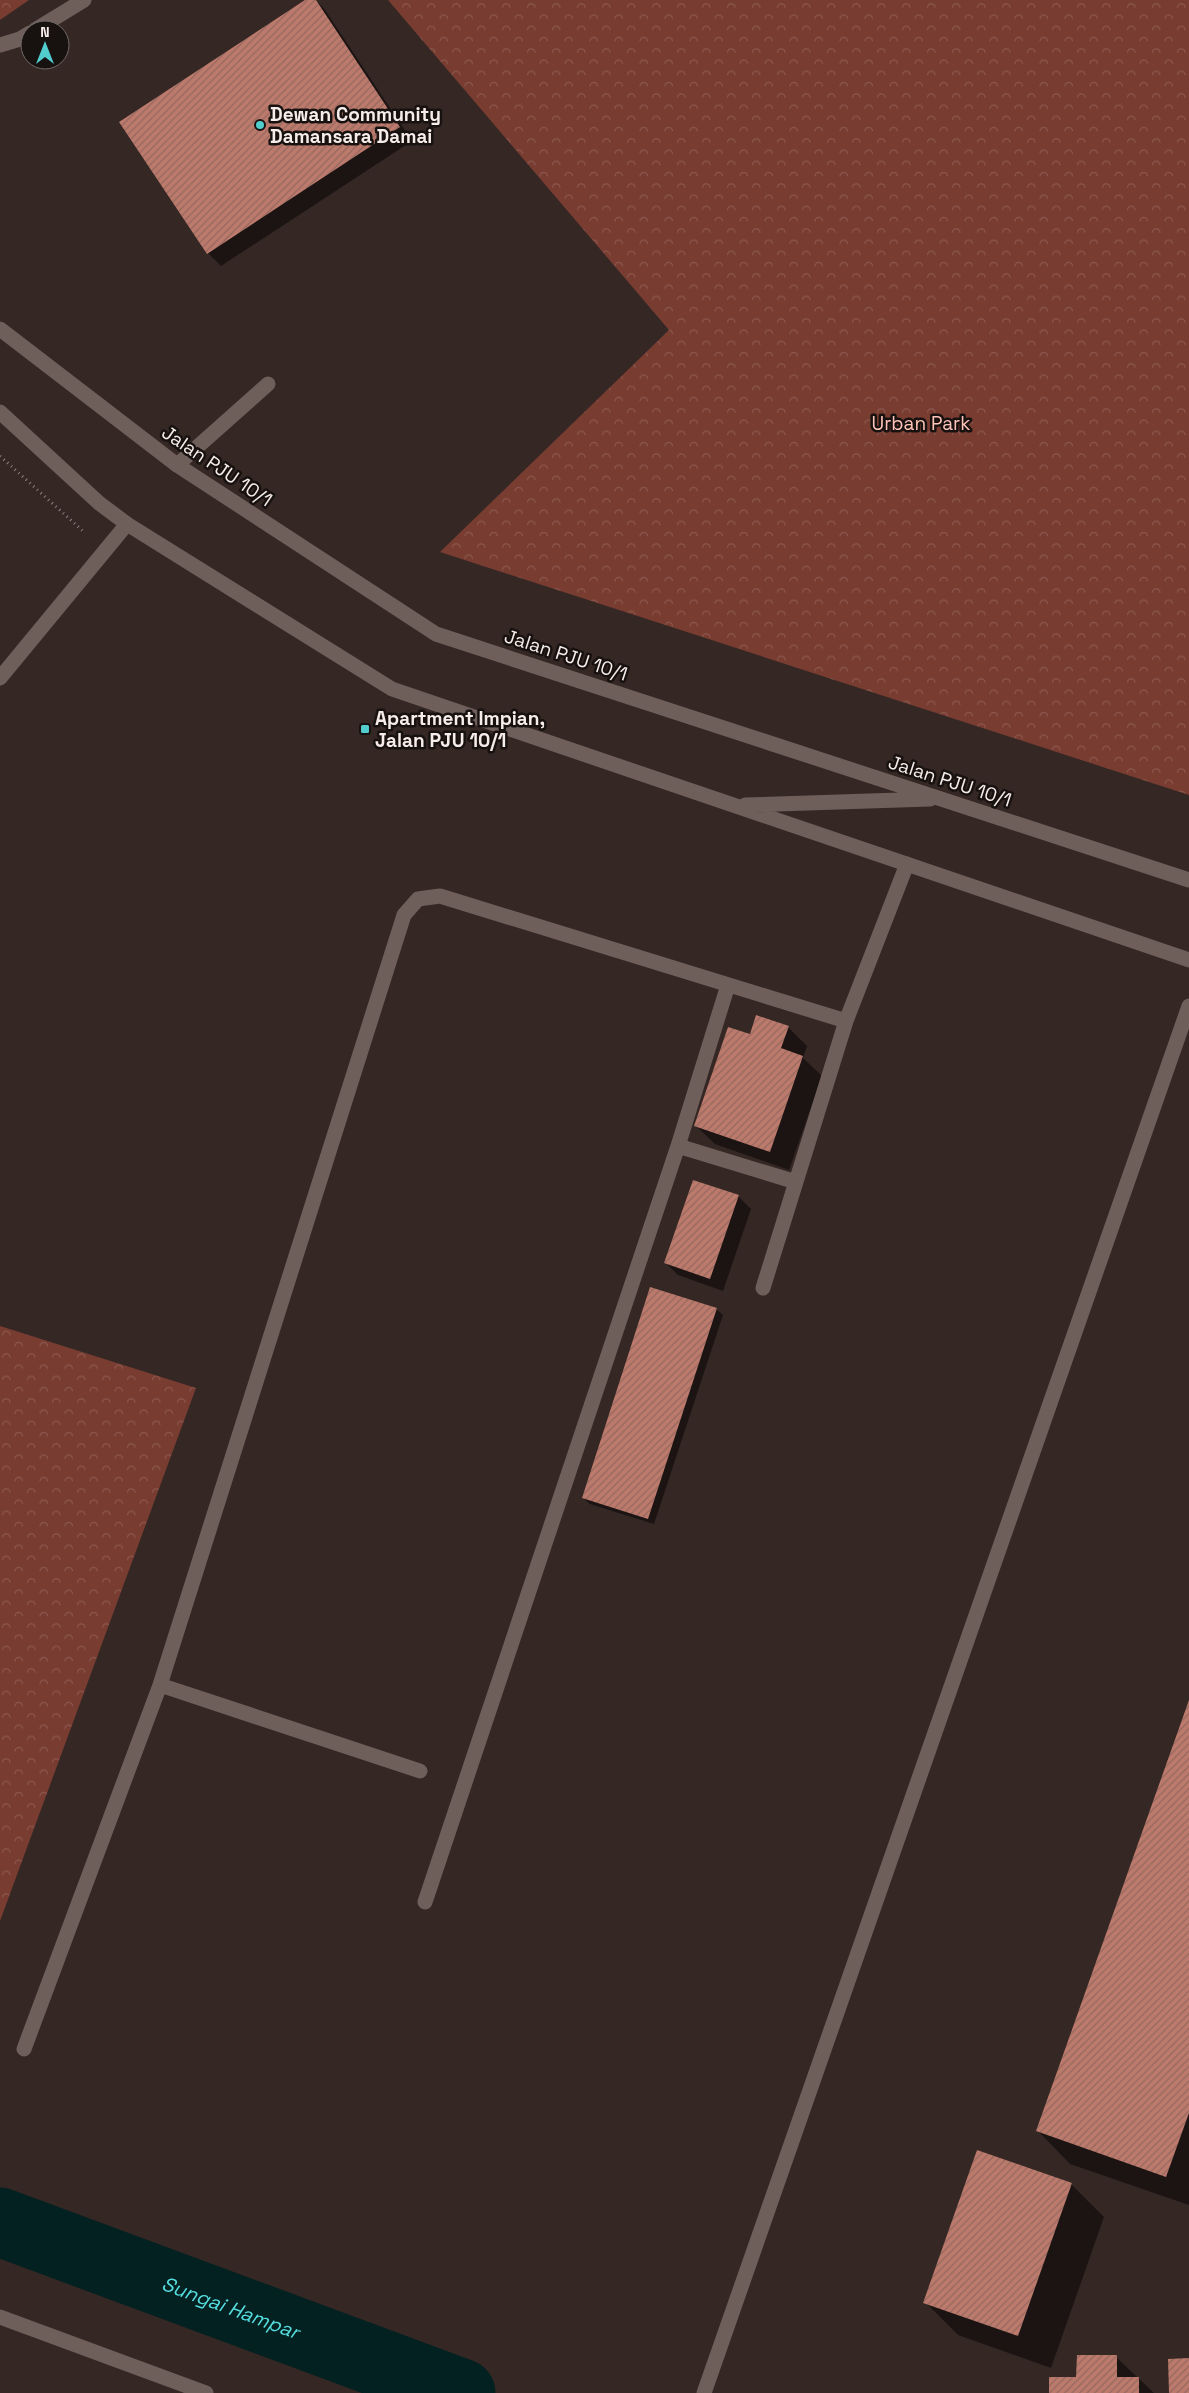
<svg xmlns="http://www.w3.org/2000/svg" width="1189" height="2393" font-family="'Space Grotesk',sans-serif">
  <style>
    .forest { fill: url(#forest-crowns) }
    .shadow { fill: #0007 }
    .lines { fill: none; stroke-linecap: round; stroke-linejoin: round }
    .river { stroke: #042121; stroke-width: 69 }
    .building { fill: url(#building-hatch) }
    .path { stroke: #8d827f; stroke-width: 3; stroke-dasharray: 1 4; stroke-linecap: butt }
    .service { stroke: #6e5f5b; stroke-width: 15 }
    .minor { stroke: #6e5f5b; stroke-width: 15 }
    .tertiary { stroke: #6e5f5b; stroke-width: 15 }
    .poi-dot { fill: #52cdce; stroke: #171110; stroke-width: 2 }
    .labels { text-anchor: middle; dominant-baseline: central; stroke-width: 5; stroke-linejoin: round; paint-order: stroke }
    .poi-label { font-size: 19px; font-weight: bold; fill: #f6edeb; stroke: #171110; text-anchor: start }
    .park-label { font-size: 19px; fill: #ffc4b8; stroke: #171110 }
    .street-label { font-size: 19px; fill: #f6edeb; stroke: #171110 }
    .water-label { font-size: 20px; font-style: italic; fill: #56dddf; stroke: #171110 }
  </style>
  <defs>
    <pattern id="forest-crowns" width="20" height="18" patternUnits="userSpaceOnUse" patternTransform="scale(1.25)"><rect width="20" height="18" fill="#783c31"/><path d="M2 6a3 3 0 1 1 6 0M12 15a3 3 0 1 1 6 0" fill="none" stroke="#8c584f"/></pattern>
    <pattern id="building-hatch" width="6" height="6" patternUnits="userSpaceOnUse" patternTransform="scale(1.25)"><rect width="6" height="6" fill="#bc7a6c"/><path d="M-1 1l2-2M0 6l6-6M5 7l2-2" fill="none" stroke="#94685f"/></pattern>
  </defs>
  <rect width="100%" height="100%" fill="#342724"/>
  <path class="forest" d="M0,0H29L0,20Z
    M388,0H1189V795L440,552L669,330Z
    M0,1326L196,1388L0,1921Z"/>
  <path class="shadow" d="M307,0H316L325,10L412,141L221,266L208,253Z
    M788,1027L807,1046L803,1058L822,1076L789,1170L715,1144L695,1125L750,1035Z
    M738,1196L751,1209L723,1291L678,1275L665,1262Z
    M716,1309L723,1315L654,1524L590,1504L583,1498Z
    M1189,1703V2205L1070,2164L1038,2131Z
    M1071,2184L1104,2217L1051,2368L958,2335L925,2302Z
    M1116,2357L1154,2393H1050L1077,2378Z"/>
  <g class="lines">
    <path class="river" id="s1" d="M0,2222L461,2393"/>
  </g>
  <path class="building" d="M305,0H316L400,127L207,254L119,122Z
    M756,1015L789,1026L781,1048L803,1056L770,1152L694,1126L728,1027L750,1034Z
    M693,1180L739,1195L710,1279L664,1263Z
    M650,1287L717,1308L648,1519L582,1498Z
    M1189,1700V2113L1166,2177L1036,2131Z
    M977,2150L1072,2183L1018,2336L923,2303Z
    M1077,2355H1117V2377H1139V2393H1049V2377H1076Z
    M1189,2358V2393H1169L1168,2359Z"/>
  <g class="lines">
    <path class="path" d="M0,456L84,532"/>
    <path class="service" d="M35,30L84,0
      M0,45L20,39L30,33
      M177,465L268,384
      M0,678L127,524
      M678,1146L728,985
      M763,1288L846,1021
      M160,1685L420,1771
      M425,1902L678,1146L796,1182
      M24,2049L160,1685L404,915L418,899L440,896L846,1021L907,864
      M0,2317L206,2393"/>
    <path class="minor" d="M704,2393L1189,1006"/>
    <path class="tertiary" d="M0,329L177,465L436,634L1189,880
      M0,412L99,503L127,524L392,689L1189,960
      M745,805L930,799"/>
  </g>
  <g class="poi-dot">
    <circle cx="260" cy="125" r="5"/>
    <rect x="360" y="724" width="10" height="10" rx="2.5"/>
  </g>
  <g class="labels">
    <g class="poi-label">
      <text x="270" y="114">Dewan Community<tspan x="270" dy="22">Damansara Damai</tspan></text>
      <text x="375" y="718">Apartment Impian,<tspan x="375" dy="22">Jalan PJU 10/1</tspan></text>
    </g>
    <g class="park-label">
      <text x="921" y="423">Urban Park</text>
    </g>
    <g class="street-label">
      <text transform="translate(217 466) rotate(34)">Jalan PJU 10/1</text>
      <text transform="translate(566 655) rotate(18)">Jalan PJU 10/1</text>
      <text transform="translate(950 781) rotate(18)">Jalan PJU 10/1</text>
    </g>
    <g class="water-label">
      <text stroke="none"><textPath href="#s1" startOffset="246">Sungai Hampar</textPath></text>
    </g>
  </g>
  <g transform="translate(45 45)"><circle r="24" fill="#171110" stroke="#706968"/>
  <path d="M0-4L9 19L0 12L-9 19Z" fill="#52cdce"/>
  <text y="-8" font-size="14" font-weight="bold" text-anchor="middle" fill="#f6edeb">N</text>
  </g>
</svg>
